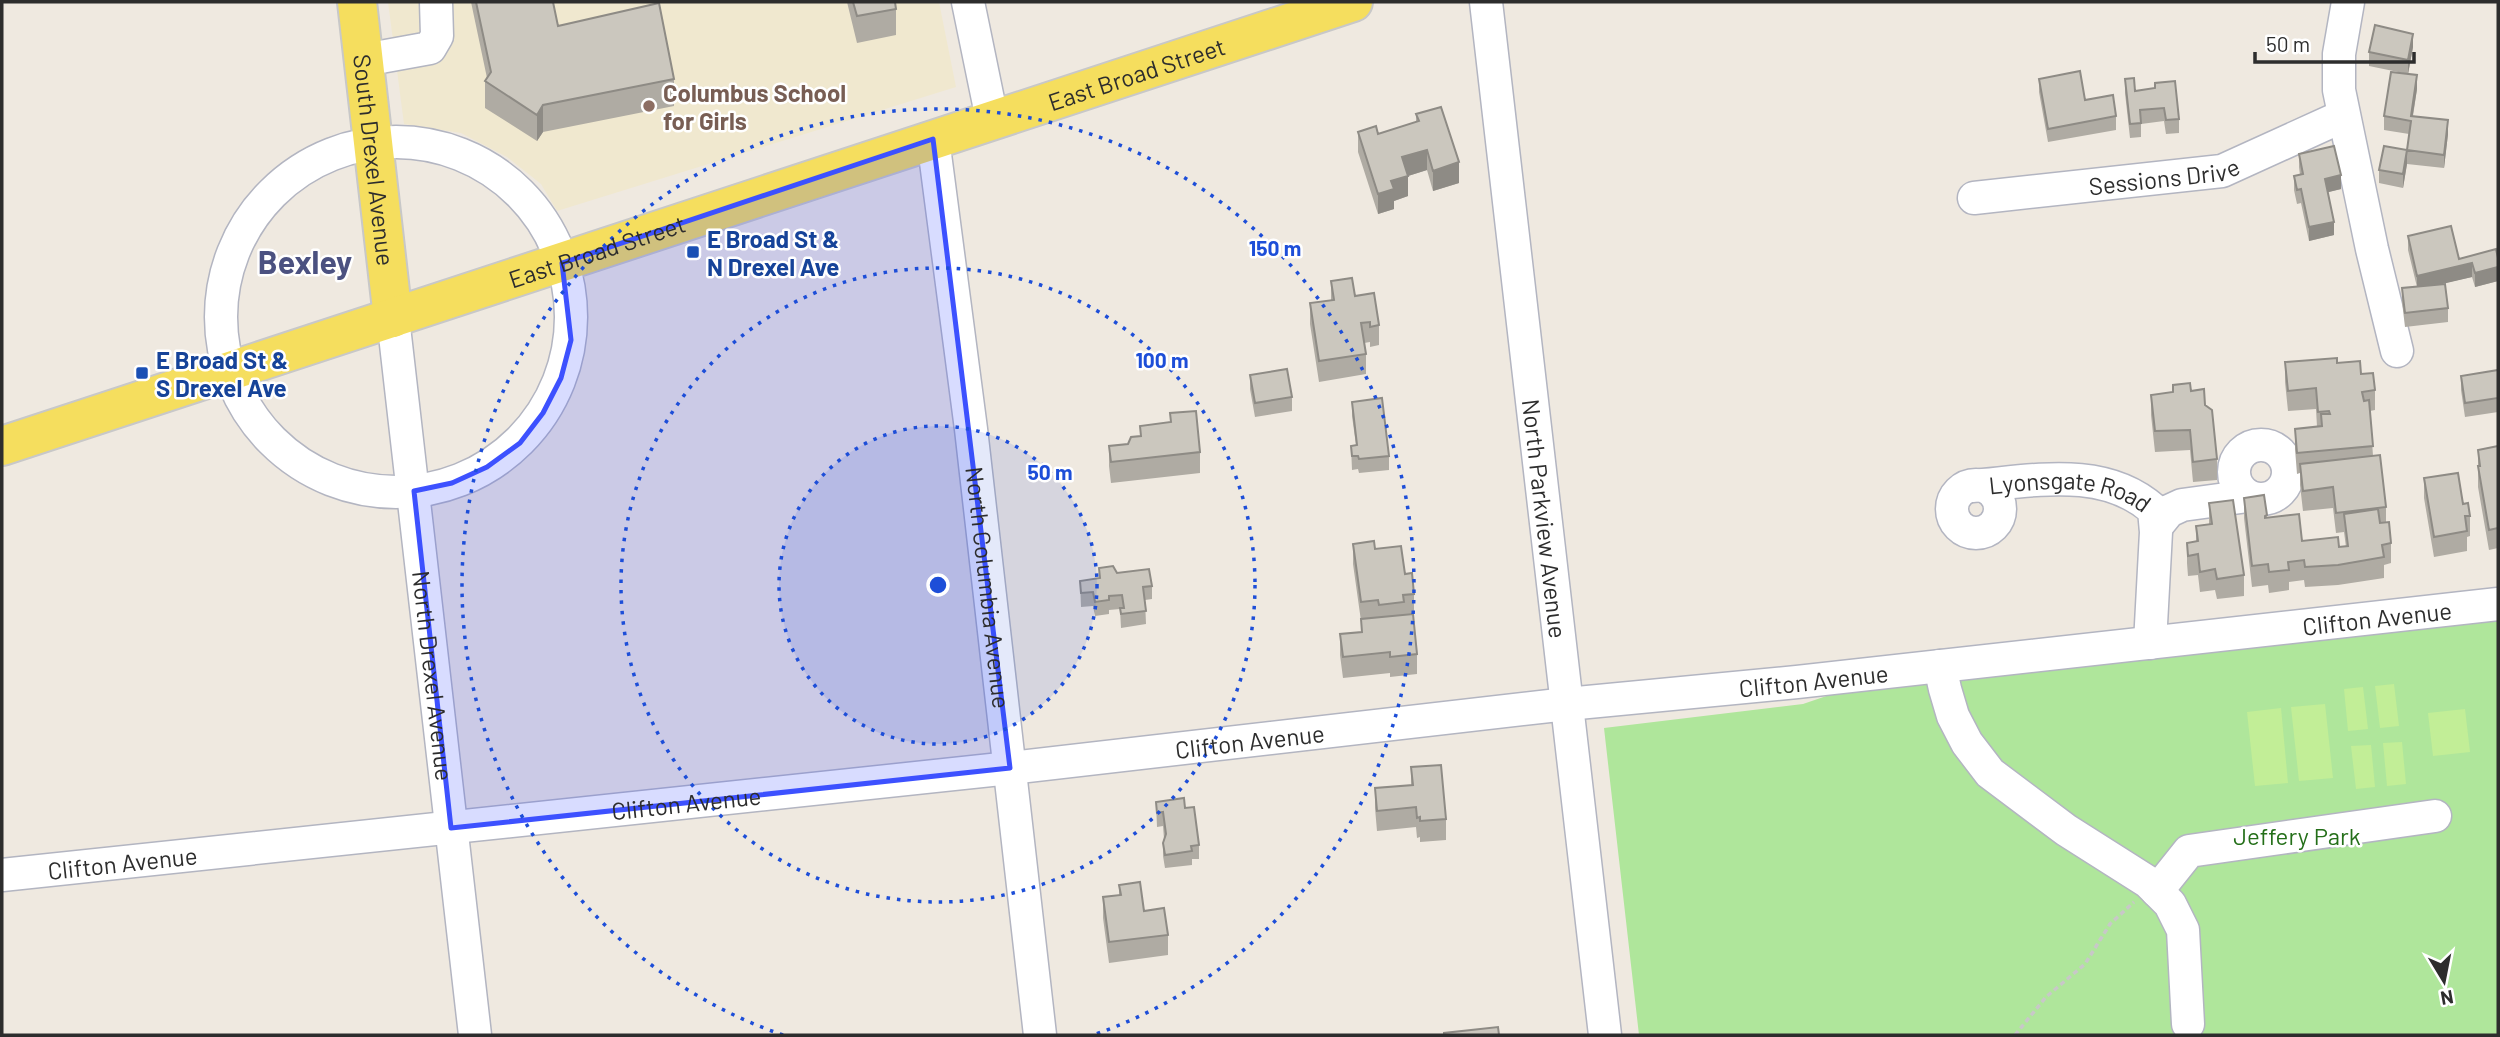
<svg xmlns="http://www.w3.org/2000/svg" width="2500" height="1037" font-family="Barlow,sans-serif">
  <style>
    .education { fill: #f0e8cf }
    .green { fill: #afe69b }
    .pitch { fill: #c2ee97 }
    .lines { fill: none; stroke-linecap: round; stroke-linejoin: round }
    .minor-casing { stroke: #b3b5c1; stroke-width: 35 }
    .major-casing { stroke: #c8c8c8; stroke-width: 42 }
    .path { stroke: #c8c8c8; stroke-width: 3.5; stroke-dasharray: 5 3.5; stroke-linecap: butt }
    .minor { stroke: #fff; stroke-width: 32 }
    .major { stroke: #f5de5e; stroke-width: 38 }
    .wall { fill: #afaba3 }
    .shaded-wall { fill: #8e8b85 }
    .building { fill: #cbc7be; stroke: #8e8b85; stroke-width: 2 }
    .marked { fill: #3d51ff; fill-opacity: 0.2; stroke: #3d51ff; stroke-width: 5; stroke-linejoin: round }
    .ring { fill: none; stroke: #1d4ed8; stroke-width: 3.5; stroke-dasharray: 3.5 7 }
    .education-dot { fill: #8d6e63; stroke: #fff; stroke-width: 2.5 }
    .transit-dot { fill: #1a4fb4; stroke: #fff; stroke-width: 2.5 }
    .labels { text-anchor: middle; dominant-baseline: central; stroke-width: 5; stroke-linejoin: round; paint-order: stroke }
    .street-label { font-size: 24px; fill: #2d2d2d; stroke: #fff }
    .education-label { font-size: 24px; font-weight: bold; fill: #785e54; stroke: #fff; text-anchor: start }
    .transit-label { font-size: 24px; font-weight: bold; fill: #164399; stroke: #fff; text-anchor: start }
    .park-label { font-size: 24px; fill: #246f19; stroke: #fff }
    .district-label { font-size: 32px; font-weight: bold; fill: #4b5180; stroke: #fff }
    .centre { fill: #1d4ed8; stroke: #fff; stroke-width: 3.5 }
    .ring-label { font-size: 21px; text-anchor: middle; font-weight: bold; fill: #1d4ed8; stroke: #fff; stroke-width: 5; stroke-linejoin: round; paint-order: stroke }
  </style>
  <rect width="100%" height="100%" fill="#efe9e0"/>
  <path class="education" d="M388,2H939L956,87L557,211L541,184L507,157L461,133L404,124Z"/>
  <path class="green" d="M2498,610V1035H1639L1604,728L1803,704L1847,689Z"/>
  <path class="pitch" d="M2394,684L2399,726L2380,728L2375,686Z
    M2363,687L2368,729L2348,731L2344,689Z
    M2325,704L2333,778L2299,781L2291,707Z
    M2281,708L2288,783L2255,786L2247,712Z
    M2465,709L2470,752L2433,756L2428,713Z
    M2402,742L2406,784L2387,786L2383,743Z
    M2371,745L2375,787L2356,789L2351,746Z"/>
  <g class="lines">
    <g class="minor-casing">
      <g id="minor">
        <path d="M968,2L992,119"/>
        <path id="s1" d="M1486,2L1605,1035"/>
        <path d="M2348,2L2339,54V90L2372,249L2397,351"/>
        <path d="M364,60L430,48L437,36L436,2"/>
        <path id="s2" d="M933,139L971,429L1040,1035"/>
        <circle cx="396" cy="317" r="175"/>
        <path id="s3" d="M1974,198L2222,171L2343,116"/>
        <path id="s4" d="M393,318L475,1035"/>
        <circle cx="2261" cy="472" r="27"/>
        <circle cx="1976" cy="509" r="24"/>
        <path id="s5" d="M1972,486C2033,481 2104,465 2154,510L2156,532L2150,643"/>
        <path d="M2156,527L2169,511L2182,505L2248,496"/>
        <path d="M1940,666L1945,689L1953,716L1967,743L1990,773L2066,830L2148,882L2170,904L2183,930L2188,1024"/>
        <path id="s6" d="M2,875L1010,768L1567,704L1797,682L2498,604"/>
        <path d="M2157,891L2189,851L2435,816"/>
      </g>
    </g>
    <g class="major-casing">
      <g id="major">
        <path id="s7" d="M357,2L393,318"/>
        <path id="s8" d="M2,446L1353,2"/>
      </g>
    </g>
    <path class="path" d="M2015,1035L2046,997L2085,964L2110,924L2134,902"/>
    <use href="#minor" class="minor"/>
    <use href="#major" class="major"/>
  </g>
  <path class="wall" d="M471,2H553L558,26L674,79V106L543,132L537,141L485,108V81L487,78Z
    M847,2H895L896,9V35L857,43Z
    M2413,47L2408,74L2369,66V52Z
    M2039,79L2085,100L2116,116V130L2048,142L2039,92Z
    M2125,79L2135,91L2155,89V83L2179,119V133L2166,134L2164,121L2141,124V137L2130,138L2125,93Z
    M2417,89L2413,116L2448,134L2444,168L2407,164L2403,188L2379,183V170L2407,150L2409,134L2384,130V116Z
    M1416,114L1459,183L1433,191L1427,170L1408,176V196L1394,201V209L1378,214L1358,152V132L1378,134L1416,122Z
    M2299,154L2341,189L2328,192L2334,235L2309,241L2301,203L2297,204L2294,190V176L2300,175L2299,167Z
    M2408,236L2459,259L2498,258V281L2475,287L2472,277L2440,284L2448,308V322L2405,327L2402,302V288L2417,287L2408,250Z
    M1331,281L1355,296L1379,325V345L1370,347V342L1364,343L1366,354V374L1319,382L1310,324V303L1331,300Z
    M2285,362L2337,363L2361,374L2375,390V410L2370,411L2373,456L2386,507V523L2391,543V563L2384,565V578L2338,585L2305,587L2304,580L2289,582V590L2269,593L2268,585L2252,587L2244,518V498L2264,495L2267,518L2302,541L2339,547H2346L2344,532L2336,533L2333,508L2303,511L2300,485V473L2297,474L2295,449V429L2317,427L2316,409L2288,411L2285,382Z
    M2498,370V412L2465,417L2461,390V376Z
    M1250,375L1292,397V411L1255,417L1250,389Z
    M2173,385L2191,391L2205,405L2217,459V480L2193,482L2190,450L2155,452L2151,415V395L2173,393Z
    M1352,402L1389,456V470L1359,473L1358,469L1352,470L1351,446L1356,445L1352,416Z
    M1170,413L1200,452V473L1111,483L1109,466V446L1128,444L1140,436V426L1170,422Z
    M2498,446V548L2489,550L2478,487V450Z
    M2424,478L2463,504L2470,516V536L2467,537V551L2434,557L2424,498Z
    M2209,503L2244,575V596L2217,599L2215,590L2200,592L2198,575L2188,576L2187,563V543L2196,541V526L2209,524Z
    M1353,544L1375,549L1405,574L1414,594V614H1413L1417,654V674L1390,677V673L1343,678L1340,655V634L1361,632V621L1353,564Z
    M1099,568L1152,586V599L1145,600L1146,624L1121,628L1120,609L1109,610V614L1095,616L1093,606L1081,607L1080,581L1099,578Z
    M1411,767L1446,819V840L1420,842V837L1417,838L1416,827L1377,831L1375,808V788L1411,785Z
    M1156,802L1185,808L1199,845V859H1192V865L1165,868L1163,856V843L1164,839L1163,826L1157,827Z
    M1119,885L1168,935V955L1109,963L1103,918V897L1119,895Z"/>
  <path class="shaded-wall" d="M2413,34V47L2408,74V60Z
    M2417,75V89L2411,126V116Z
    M543,105V132L537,141V115Z
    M2448,120V134L2444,168V155Z
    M1427,150V170L1408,176V196L1394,201V209L1378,214V194L1391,181L1402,157Z
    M2407,150V164L2403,188V174Z
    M1459,162V183L1433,191V171Z
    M2341,175V189L2325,193V179Z
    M2334,222V235L2309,241V227Z
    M2472,263V277L2417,290V276Z
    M2498,267V281L2475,287V273Z"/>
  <path class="building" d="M476,2H553L558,26L659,3L674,79L543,105L537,115L485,81L491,72Z
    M853,2H895L896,9L857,16Z
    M2375,25L2413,34L2408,60L2369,52Z
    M2080,71L2085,100L2113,95L2116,116L2048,129L2039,79Z
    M2391,72L2417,75L2411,116L2448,120L2444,155L2407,150L2411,121L2384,116Z
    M2134,78L2135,91L2155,88V83L2175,81L2179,119L2166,120L2164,108L2140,110L2141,123L2130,124L2125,79Z
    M1441,107L1459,162L1433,171L1427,150L1402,157L1408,176L1391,181L1394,189L1378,194L1358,132L1376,126L1378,134L1419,121L1416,114Z
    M2334,146L2341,175L2325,179L2334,222L2309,227L2301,189L2297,190L2294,176L2303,174L2299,154Z
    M2384,146L2407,150L2403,174L2379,170Z
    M2451,226L2459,259L2496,249L2498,258V267L2475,273L2472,263L2417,276L2408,236Z
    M1352,278L1355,296L1374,293L1379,325L1370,327V322L1361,323L1366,354L1319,361L1310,303L1334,300L1331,281Z
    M2445,284L2448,308L2405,313L2402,288Z
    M2337,358V363L2360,361L2361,374L2373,373L2375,390L2362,392L2364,401L2369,400L2373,446L2297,453L2295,429L2322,426L2321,414H2330L2329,411L2318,412L2316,388L2288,391L2285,362Z
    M1287,369L1292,397L1255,403L1250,375Z
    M2498,370V398L2465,403L2461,376Z
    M2190,383L2191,391L2204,389L2205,405L2212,410L2217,459L2193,462L2190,430L2155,431L2151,395L2173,392V385Z
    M1382,398L1389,456L1359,459L1358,456H1352L1351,446L1357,445L1352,402Z
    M1196,411L1200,452L1111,462L1109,446L1128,444L1131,437L1141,436L1140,426L1171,422L1170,413Z
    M2498,446V528L2489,530L2478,466H2480L2478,450Z
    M2380,455L2386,507L2336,513L2333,487L2303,491L2300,464Z
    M2458,473L2463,504L2468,503L2470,516H2465L2467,531L2434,537L2424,478Z
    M2264,495L2267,515L2265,516V518L2299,514L2302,541L2338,537L2339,547L2348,546L2344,514L2378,509L2380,523L2389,522L2391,543L2382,545L2384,557L2338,565L2305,567L2304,560L2288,562L2289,570L2269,572L2268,564L2252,566L2244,498Z
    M2233,500L2244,575L2217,579L2215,569L2200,572L2198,554L2188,556L2187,543L2198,541L2196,526L2212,524L2209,503Z
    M1374,541L1375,549L1401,546L1405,574L1412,573L1414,594L1403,595L1404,602L1379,605L1378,600L1361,602L1353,544Z
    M1113,566L1117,573L1149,569L1152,586L1143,587L1146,611L1121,614L1120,608H1124L1122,595L1109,596V600L1095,602L1093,592L1081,593L1080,581L1100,578L1099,568Z
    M1413,614L1417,654L1390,657V652L1343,657L1340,634L1362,632L1361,619Z
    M1441,765L1446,819L1420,821V817L1417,818L1416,807L1377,811L1375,788L1413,785L1411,767Z
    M1184,798L1185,808L1194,807L1199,845L1191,846L1192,851L1165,855L1163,843L1166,834L1163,812L1157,813L1156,802Z
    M1140,882L1144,911L1164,908L1168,935L1109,942L1103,897L1121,895L1119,885Z
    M1498,1027L1499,1035H1444V1033Z"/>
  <path class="marked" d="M933,139L1010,768L451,828L414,491L452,483L487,467L520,443L543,413L561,378L571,340L562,263Z"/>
  <circle cx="938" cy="585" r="159" fill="#1d4ed8" fill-opacity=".12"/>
  <g class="ring">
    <circle cx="938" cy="585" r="159"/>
    <circle cx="938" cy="585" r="317"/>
    <path d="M783 1035A476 476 0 1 1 1093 1035"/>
  </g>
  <circle class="education-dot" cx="649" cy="106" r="7"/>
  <g class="transit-dot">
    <rect x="686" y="245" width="14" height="14" rx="3.5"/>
    <rect x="135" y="366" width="14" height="14" rx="3.5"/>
  </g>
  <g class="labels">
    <g class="street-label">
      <text stroke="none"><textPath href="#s8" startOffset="1194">East Broad Street</textPath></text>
      <text stroke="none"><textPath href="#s7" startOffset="159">South Drexel Avenue</textPath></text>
      <text stroke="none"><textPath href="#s3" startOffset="191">Sessions Drive</textPath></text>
      <text stroke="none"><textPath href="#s8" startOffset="626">East Broad Street</textPath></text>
      <text stroke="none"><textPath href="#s5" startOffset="100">Lyonsgate Road</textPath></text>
      <text stroke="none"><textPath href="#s1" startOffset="520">North Parkview Avenue</textPath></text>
      <text stroke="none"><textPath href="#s2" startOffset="452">North Columbia Avenue</textPath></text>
      <text stroke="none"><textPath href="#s6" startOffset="2389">Clifton Avenue</textPath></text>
      <text stroke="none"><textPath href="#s4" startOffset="360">North Drexel Avenue</textPath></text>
      <text stroke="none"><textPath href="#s6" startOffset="1822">Clifton Avenue</textPath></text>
      <text stroke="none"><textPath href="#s6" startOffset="1255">Clifton Avenue</textPath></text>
      <text stroke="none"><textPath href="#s6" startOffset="688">Clifton Avenue</textPath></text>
      <text stroke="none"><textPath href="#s6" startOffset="121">Clifton Avenue</textPath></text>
    </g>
    <g class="education-label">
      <text x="663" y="92">Columbus School<tspan x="663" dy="28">for Girls</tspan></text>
    </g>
    <g class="transit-label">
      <text x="707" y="238">E Broad St &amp;<tspan x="707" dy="28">N Drexel Ave</tspan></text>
      <text x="156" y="359">E Broad St &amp;<tspan x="156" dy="28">S Drexel Ave</tspan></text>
    </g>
    <g class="park-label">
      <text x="2297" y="835">Jeffery Park</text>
    </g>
    <g class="district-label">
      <text x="305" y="261">Bexley</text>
    </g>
  </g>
  <circle cx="938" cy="585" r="10" class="centre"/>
  <g class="ring-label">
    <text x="1275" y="256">150 m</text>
    <text x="1162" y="368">100 m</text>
    <text x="1050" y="480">50 m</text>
  </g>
  <rect width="2500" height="1037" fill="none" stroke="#2d2d2d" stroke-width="7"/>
  <g transform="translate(2444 981) rotate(170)" stroke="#ffffff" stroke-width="5" paint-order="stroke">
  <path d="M0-5L12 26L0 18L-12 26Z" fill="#2d2d2d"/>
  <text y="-10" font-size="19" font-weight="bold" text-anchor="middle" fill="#2d2d2d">N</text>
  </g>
  <path d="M2255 52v10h159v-10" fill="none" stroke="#2d2d2d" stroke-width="3.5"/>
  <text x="2266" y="52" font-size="21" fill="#2d2d2d" stroke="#ffffff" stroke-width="5" paint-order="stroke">50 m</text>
</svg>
